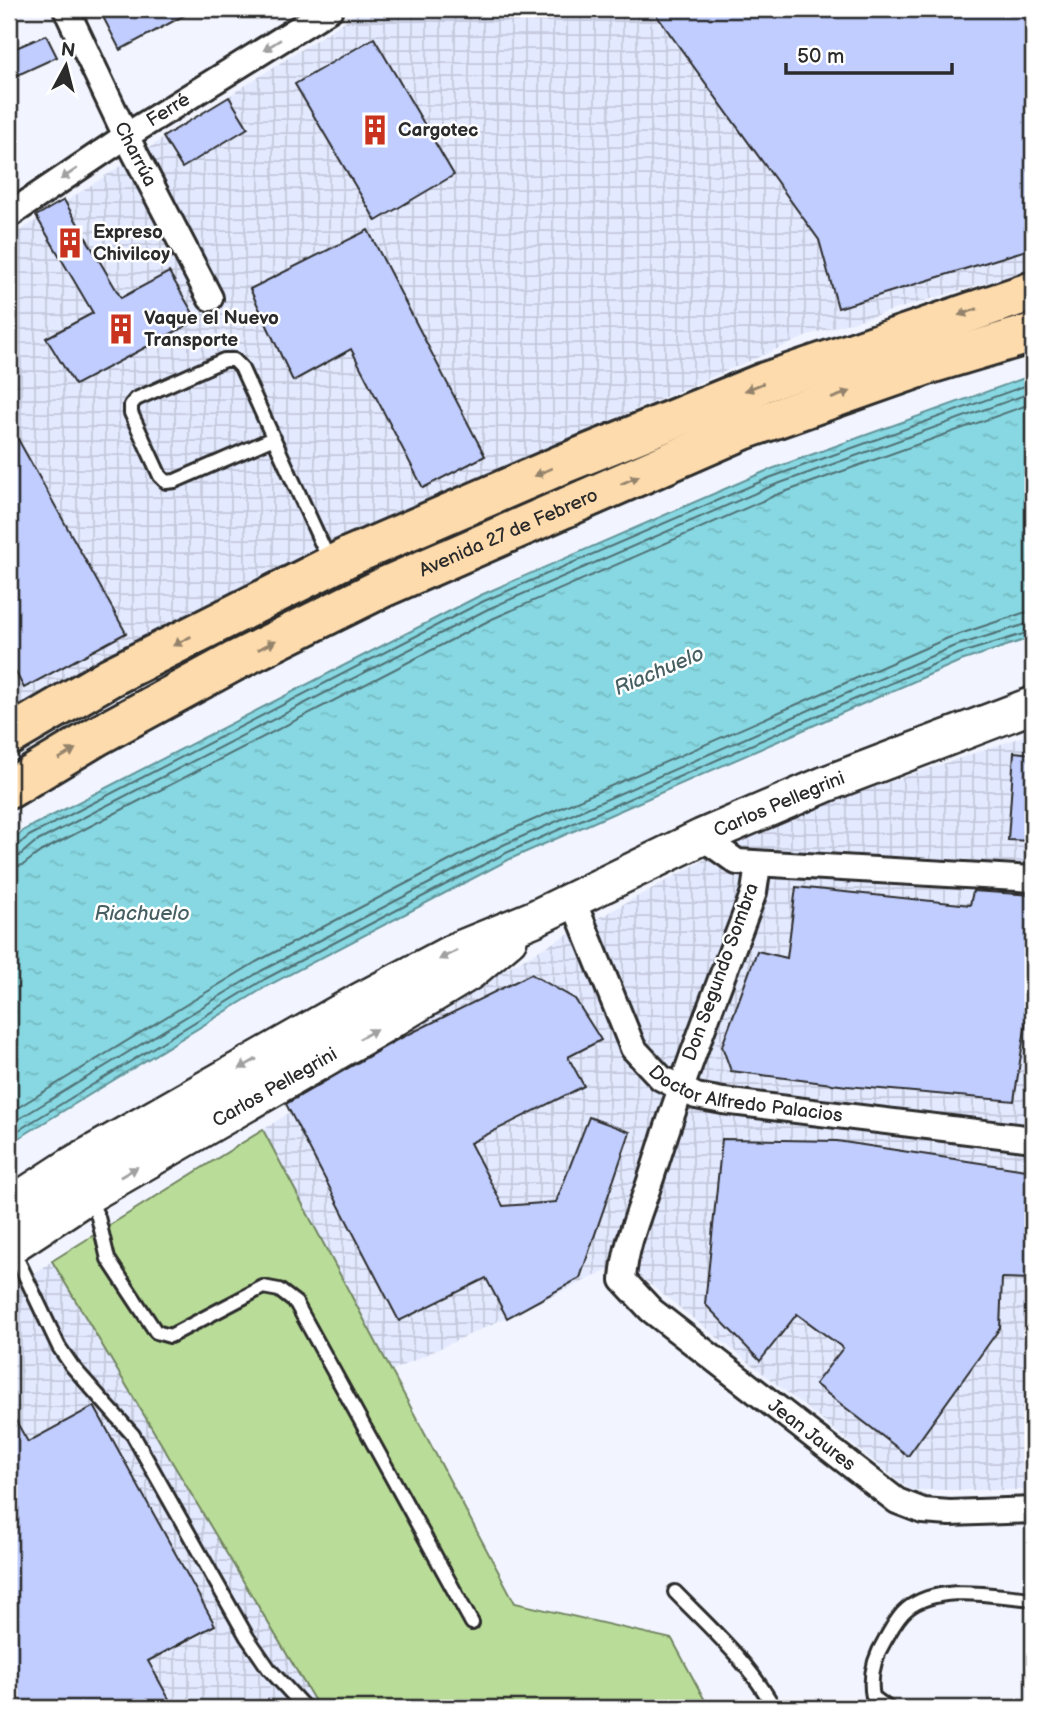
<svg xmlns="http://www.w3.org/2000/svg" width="1042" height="1717" font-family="'Balsamiq Sans',sans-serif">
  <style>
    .industrial { fill: url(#industrial-grid) }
    .green { fill: #b9dd98; stroke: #728462; stroke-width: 2 }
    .water { fill: url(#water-ripples); stroke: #629399; stroke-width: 2 }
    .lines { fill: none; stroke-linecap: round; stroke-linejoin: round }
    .shore { stroke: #507074; stroke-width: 2 }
    .building { fill: #c0cdfe; stroke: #2b2b2b; stroke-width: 2 }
    .service-casing { stroke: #2b2b2b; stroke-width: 18 }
    .minor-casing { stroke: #2b2b2b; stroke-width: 30 }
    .secondary-casing { stroke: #2b2b2b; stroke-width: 40 }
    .primary-casing { stroke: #2b2b2b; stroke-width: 44 }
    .service { stroke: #fff; stroke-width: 12 }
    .minor { stroke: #fff; stroke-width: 24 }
    .secondary { stroke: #fff; stroke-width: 35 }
    .primary { stroke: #fddbac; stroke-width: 38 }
    .oneway { fill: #a0a0a0 }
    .oneway2 { fill: #94836c }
    .labels { text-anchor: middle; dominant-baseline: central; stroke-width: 5; stroke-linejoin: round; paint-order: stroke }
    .street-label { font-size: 19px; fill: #2b2b2b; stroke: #fff }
    .poi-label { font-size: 19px; font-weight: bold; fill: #2b2b2b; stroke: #fff; text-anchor: start }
    .water-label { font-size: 21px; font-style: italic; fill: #475f62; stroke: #fff }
  </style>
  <defs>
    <pattern id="industrial-grid" width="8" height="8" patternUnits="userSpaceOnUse" patternTransform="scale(1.75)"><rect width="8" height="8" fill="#e3e9ff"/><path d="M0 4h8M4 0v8" fill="none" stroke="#c3c8db"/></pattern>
    <pattern id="water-ripples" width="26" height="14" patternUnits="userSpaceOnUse" patternTransform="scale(1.75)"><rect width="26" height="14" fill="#87d8e2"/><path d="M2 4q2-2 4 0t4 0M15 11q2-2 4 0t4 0" fill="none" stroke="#75bac2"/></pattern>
  </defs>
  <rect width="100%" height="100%" fill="#f2f5ff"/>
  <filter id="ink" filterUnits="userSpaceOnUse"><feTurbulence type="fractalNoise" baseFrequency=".0143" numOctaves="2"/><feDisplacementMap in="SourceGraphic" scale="14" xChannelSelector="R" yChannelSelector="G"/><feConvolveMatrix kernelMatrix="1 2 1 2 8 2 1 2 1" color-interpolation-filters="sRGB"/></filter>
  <g filter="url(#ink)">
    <path class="industrial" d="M364,9H1033V269L812,334L369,524L9,714V238Z
      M1033,733V1490H910L623,1263L391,1371L263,1130L507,968L775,821Z
      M52,1261L319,1708H9V1291Z"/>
    <path class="green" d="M263,1130L515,1603L672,1639L709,1708H319L52,1261Z"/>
    <path class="water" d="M1033,375V637L958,662L510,859L269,985L9,1144V844L24,830L481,595L766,471Z"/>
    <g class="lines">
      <path class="shore" d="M9,849L15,847L29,836L484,601L769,478L1033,383
        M9,858L19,856L34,843L488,609L772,486L1033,392
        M9,868L23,865L40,852L492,619L776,495L1033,403
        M9,1113L256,962L497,836L948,638L1023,613L1033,612
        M9,1125L261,971L503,845L952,647L1033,622
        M9,1136L265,979L506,853L955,655L1033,631"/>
    </g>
    <path class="building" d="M99,9H196L120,50Z
      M652,9H1033V248L838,308L819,240Z
      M46,35L57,57L9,79V51Z
      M374,38L454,175L376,221L295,84Z
      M229,97L248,128L182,168L163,137Z
      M64,200L121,298L169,272L197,320L75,385L46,338L93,313L36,216Z
      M368,230L485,456L423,488L351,349L293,381L250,289Z
      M9,423L126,633L24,688L9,660Z
      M1014,752L1033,754V841L1008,840Z
      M796,887L970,905L973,891L1033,895V976L1014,1101L847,1086L731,1071L722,1046L757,951L787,958Z
      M531,974L575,999L601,1040L568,1057L584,1086L470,1143L503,1206L556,1202L589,1117L630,1132L580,1278L507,1318L486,1278L399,1321L286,1104L397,1040Z
      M722,1139L837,1141L1033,1171V1279L1002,1278L1000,1328L908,1456L815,1384L843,1348L797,1314L760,1361L705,1304Z
      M94,1406L215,1625L148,1661L174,1708H9V1409L28,1442Z"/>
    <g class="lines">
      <g class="service-casing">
        <path id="service" d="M274,438L175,481L166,482L160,476L131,413V405L136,399L224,360H234L241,367L330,562
          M88,1196L98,1217L108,1259L156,1332L170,1336L263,1287L279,1290L296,1303L472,1623
          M12,1248L59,1347L72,1366L133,1435L247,1637L269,1669L305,1708
          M675,1592C710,1628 750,1663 774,1708
          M888,1708L873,1697C869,1677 874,1658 885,1640C891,1630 897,1617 907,1609C940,1583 993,1596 1033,1599"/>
      </g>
      <g class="minor-casing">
        <g id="minor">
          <path id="s1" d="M66,9L126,136L210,298"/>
          <path id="s2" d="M9,215L126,136L330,9"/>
          <path d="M702,837L737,862L1033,879"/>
          <path id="s3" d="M758,865L754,892C719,985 683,1077 653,1172C642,1207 625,1243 623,1280L651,1310L897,1501L923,1511L950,1513L1033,1510"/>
          <path id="s4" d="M572,898L633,1048L661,1078L696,1096L723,1101L1033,1139"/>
        </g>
      </g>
      <g class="secondary-casing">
        <g id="secondary">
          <path id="s5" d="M9,1206L72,1165L362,1000L457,950L533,919L702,837L826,784L1033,705"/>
          <path id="s6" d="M9,1247L88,1195L388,1022L470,972L509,939"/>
        </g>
      </g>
      <g class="primary-casing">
        <g id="primary">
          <path d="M9,736L110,677L350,556L563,464L765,382L1033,291"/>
          <path id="s7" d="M9,789L97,736L235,661L384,587L743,430L933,363L1033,333"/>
        </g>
      </g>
      <use href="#service" class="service"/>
      <use href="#minor" class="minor"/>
      <use href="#secondary" class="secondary"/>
      <use href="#primary" class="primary"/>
    </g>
    <defs><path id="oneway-solid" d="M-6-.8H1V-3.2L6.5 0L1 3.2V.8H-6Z" transform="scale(1.75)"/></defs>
    <g class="oneway">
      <use href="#oneway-solid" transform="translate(272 45) rotate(148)"/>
      <use href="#oneway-solid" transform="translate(69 174) rotate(146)"/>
      <use href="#oneway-solid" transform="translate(448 955) rotate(153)"/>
      <use href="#oneway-solid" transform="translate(368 1034) rotate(-30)"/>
      <use href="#oneway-solid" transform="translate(248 1064) rotate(150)"/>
      <use href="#oneway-solid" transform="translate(129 1172) rotate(-30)"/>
    </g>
    <g class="oneway2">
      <use href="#oneway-solid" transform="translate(968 312) rotate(161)"/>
      <use href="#oneway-solid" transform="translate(754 387) rotate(158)"/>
      <use href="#oneway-solid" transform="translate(841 395) rotate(-20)"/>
      <use href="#oneway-solid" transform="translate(543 472) rotate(157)"/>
      <use href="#oneway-solid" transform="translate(630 480) rotate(-24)"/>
      <use href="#oneway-solid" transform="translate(182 641) rotate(153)"/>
      <use href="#oneway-solid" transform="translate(267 645) rotate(-27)"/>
      <use href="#oneway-solid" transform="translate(67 754) rotate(-31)"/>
    </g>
  </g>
  <defs>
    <g id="building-bare" transform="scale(2.415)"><path d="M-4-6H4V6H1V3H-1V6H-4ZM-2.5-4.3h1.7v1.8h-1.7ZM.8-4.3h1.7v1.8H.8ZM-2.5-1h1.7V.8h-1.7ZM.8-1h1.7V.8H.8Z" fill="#c8321e" stroke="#fff" stroke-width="2.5" paint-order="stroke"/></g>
  </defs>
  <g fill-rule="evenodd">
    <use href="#building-bare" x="375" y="130"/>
    <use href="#building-bare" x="70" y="243"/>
    <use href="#building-bare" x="121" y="329"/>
  </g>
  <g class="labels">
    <g class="street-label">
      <text stroke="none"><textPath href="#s2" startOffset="191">Ferré</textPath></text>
      <text stroke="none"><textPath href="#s1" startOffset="161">Charrúa</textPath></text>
      <text stroke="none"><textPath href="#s7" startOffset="562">Avenida 27 de Febrero</textPath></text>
      <text stroke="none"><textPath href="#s5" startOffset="870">Carlos Pellegrini</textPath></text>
      <text transform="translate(721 972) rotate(-70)">Don Segundo Sombra</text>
      <text stroke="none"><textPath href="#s6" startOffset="310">Carlos Pellegrini</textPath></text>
      <text stroke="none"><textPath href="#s4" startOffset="290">Doctor Alfredo Palacios</textPath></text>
      <text stroke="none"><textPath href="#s3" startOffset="682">Jean Jaures</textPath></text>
    </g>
    <g class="poi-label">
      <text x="398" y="130">Cargotec</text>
      <text x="93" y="232">Expreso<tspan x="93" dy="22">Chivilcoy</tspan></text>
      <text x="144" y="318">Vaque el Nuevo<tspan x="144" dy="22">Transporte</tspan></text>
    </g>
    <g class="water-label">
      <text transform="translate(659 671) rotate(-23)">Riachuelo</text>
      <text x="142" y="913">Riachuelo</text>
    </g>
  </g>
  <rect width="1042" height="1717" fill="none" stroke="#fff" stroke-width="35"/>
  <rect x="18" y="18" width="1007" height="1682" fill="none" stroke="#2b2b2b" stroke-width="2.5" filter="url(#ink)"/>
  <g transform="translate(66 66) rotate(7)" stroke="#ffffff" stroke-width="5" paint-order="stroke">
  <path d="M0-5L12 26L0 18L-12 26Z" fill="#2b2b2b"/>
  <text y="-10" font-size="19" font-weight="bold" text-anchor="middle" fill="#2b2b2b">N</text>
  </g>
  <path d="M786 63v10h166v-10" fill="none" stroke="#2b2b2b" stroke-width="3.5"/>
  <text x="797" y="63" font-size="21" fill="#2b2b2b" stroke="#ffffff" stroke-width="5" paint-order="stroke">50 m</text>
</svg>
